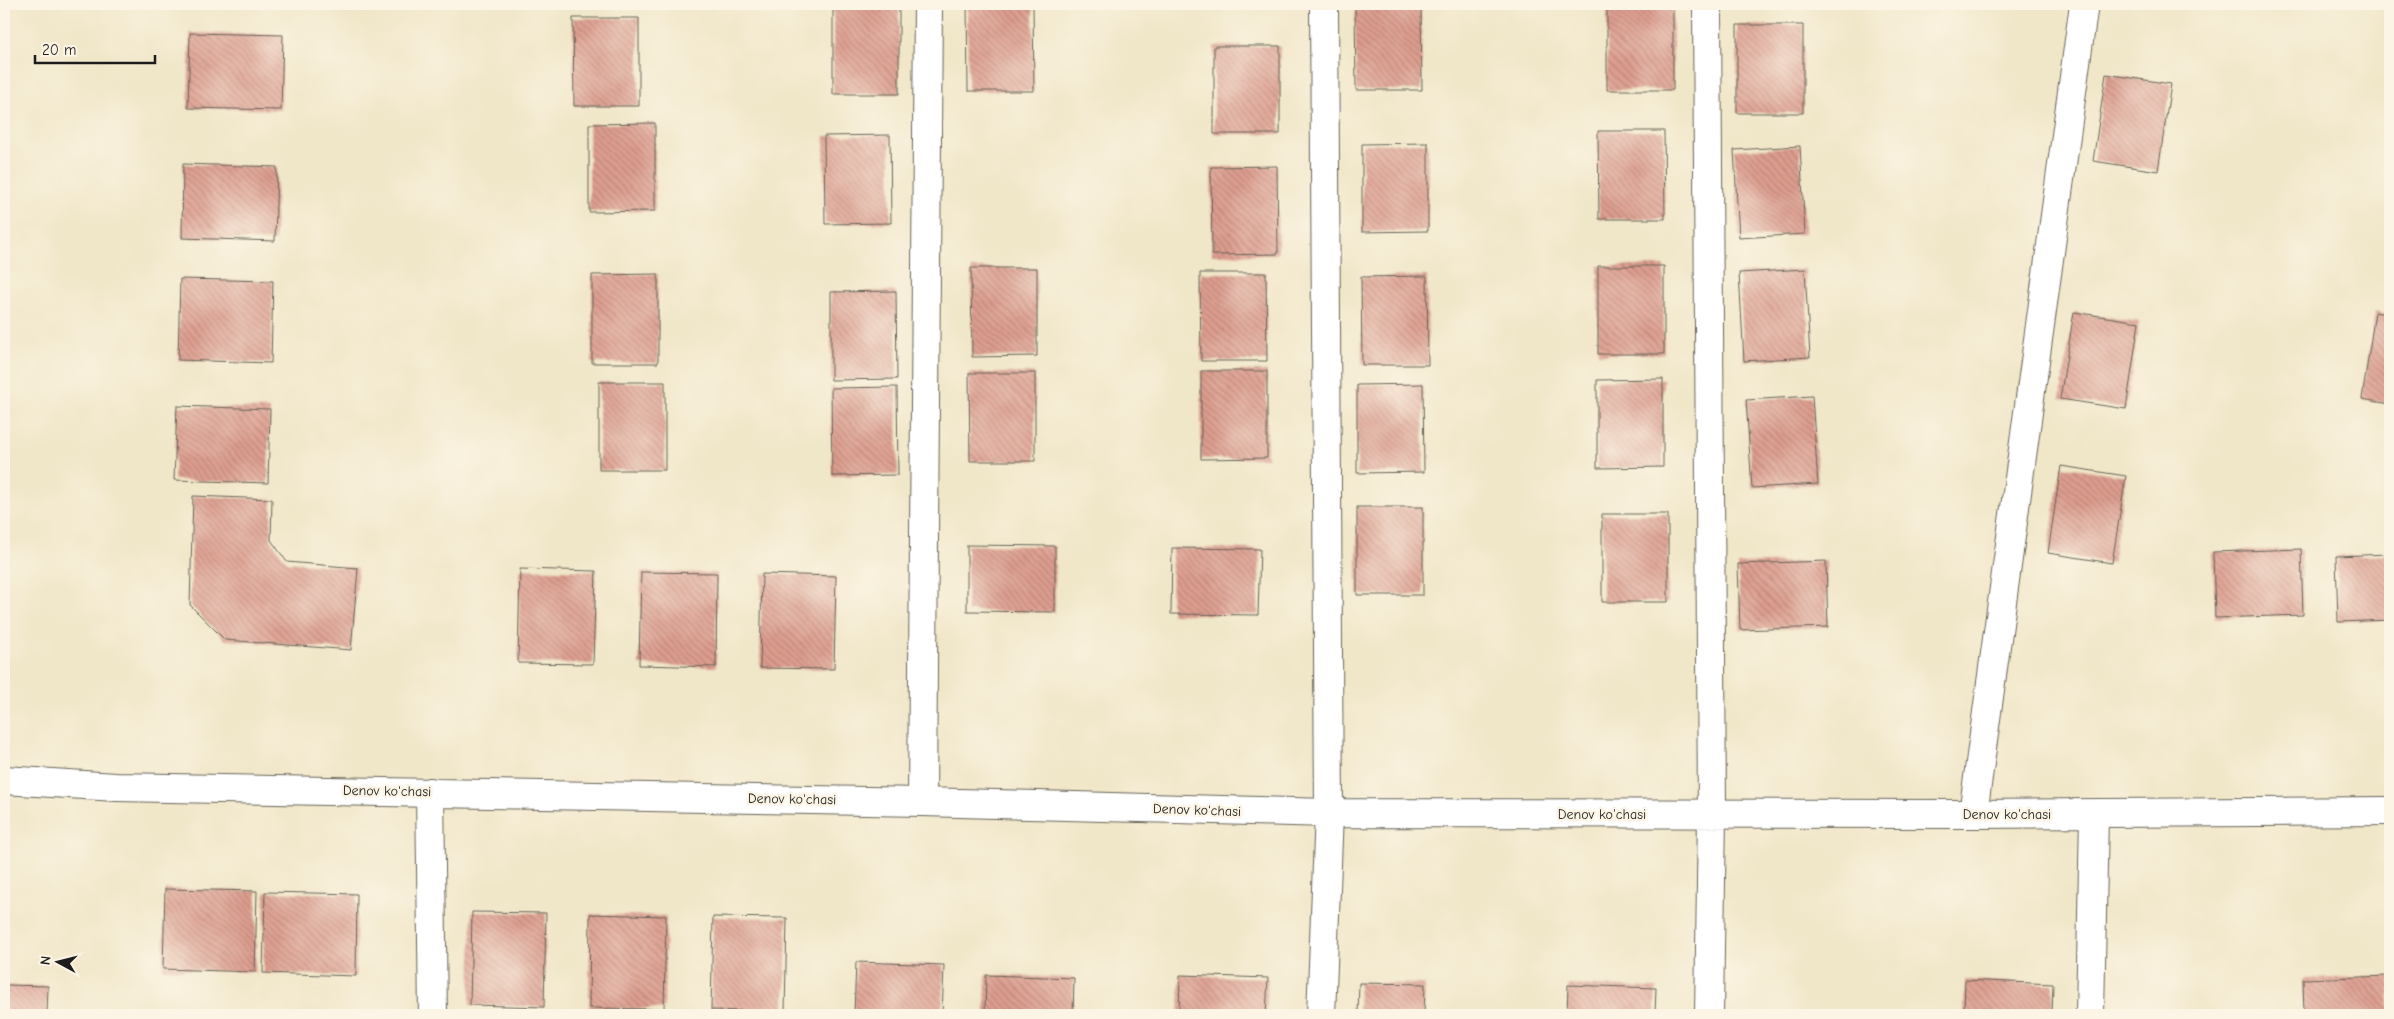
<svg xmlns="http://www.w3.org/2000/svg" width="2394" height="1019" font-family="'Comic Neue',sans-serif">
  <style>
    .building { fill: url(#building-back-hatch) }
    .lines { fill: none; stroke-linecap: round; stroke-linejoin: round }
    .minor-casing { stroke: #666358; stroke-width: 30 }
    .minor { stroke: #fff; stroke-width: 28 }
    .labels { text-anchor: middle; dominant-baseline: central; stroke-width: 5; stroke-linejoin: round; paint-order: stroke }
    .street-label { font-size: 14px; fill: #1c1c1c; stroke: #fcf5e5 }
  </style>
  <defs>
    <pattern id="building-back-hatch" width="6" height="6" patternUnits="userSpaceOnUse" patternTransform="scale(1.25)"><rect width="6" height="6" fill="#de9e8f"/><path d="M-1 5l2 2M0 0l6 6M5-1l2 2" fill="none" stroke="#b38074"/></pattern>
  </defs>
  <rect width="100%" height="100%" fill="#fcf5e5"/>
  <filter id="ink" filterUnits="userSpaceOnUse"><feTurbulence type="fractalNoise" baseFrequency=".02" numOctaves="2"/><feDisplacementMap in="SourceGraphic" scale="10" xChannelSelector="R" yChannelSelector="G"/><feConvolveMatrix kernelMatrix="1 2 1 2 8 2 1 2 1" color-interpolation-filters="sRGB"/></filter>
  <filter id="wash" filterUnits="userSpaceOnUse"><feTurbulence type="fractalNoise" baseFrequency=".0096" numOctaves="4" result="noise"/><feDisplacementMap in="SourceGraphic" scale="20" xChannelSelector="R" yChannelSelector="G"/><feGaussianBlur stdDeviation="1.12" result="paint"/><feColorMatrix in="noise" values="0 0 0 0 0 0 0 0 0 0 0 0 0 0 0 0 0 1.4 0 .05"/><feComposite in="paint" operator="in"/></filter>
  <g filter="url(#wash)">
    <rect width="100%" height="100%" fill="#f0e6c8"/>
    <g id="blocks">
      <path class="building" d="M967,4H1033L1034,91H968Z
        M1355,4H1421L1422,90H1356Z
        M1607,4H1673V90H1607Z
        M833,6H899V94H833Z
        M573,18H639V106H574Z
        M1737,25H1803V113H1737Z
        M190,33L283,35L281,110L188,108Z
        M1214,46H1280V134H1214Z
        M2106,74L2171,84L2158,171L2093,161Z
        M655,123V211L589,212V124Z
        M1598,131H1664L1665,219H1599Z
        M890,135L891,223L825,224L824,136Z
        M1428,143V231L1362,232V144Z
        M1800,146L1805,234L1739,238L1734,150Z
        M183,164L277,167L275,241L182,238Z
        M1277,166L1278,254L1212,255L1211,167Z
        M1598,266H1664V354H1598Z
        M971,268H1037V356L972,357Z
        M1805,269L1810,357L1744,361L1739,273Z
        M1200,273H1266L1267,361H1201Z
        M658,274V363H592V275Z
        M1427,276L1428,365H1362L1361,277Z
        M180,279L273,281L271,363L178,360Z
        M896,291L897,379L831,380V292Z
        M2074,312L2139,322L2126,409L2060,399Z
        M2375,312L2390,315V404L2362,399Z
        M1201,371H1267V458L1201,459Z
        M969,373H1035V461H970Z
        M1663,379V467L1597,468V380Z
        M599,382H665V470H599Z
        M1423,384L1424,472L1357,473V385Z
        M897,387L898,475L832,476L831,388Z
        M1812,396L1818,484L1752,488L1746,400Z
        M177,406L270,409L268,483L174,480Z
        M2061,466L2126,476L2112,563L2048,553Z
        M193,496L272,499L271,540L287,562L358,568L351,650L225,640L190,605Z
        M1357,507H1423V595H1357Z
        M1602,514H1668V602H1602Z
        M967,545L1055,546V612L967,611Z
        M1172,548L1260,549L1258,615L1171,614Z
        M2301,549L2303,615L2215,618L2213,552Z
        M2390,554V620L2338,622L2336,556Z
        M1826,561L1828,627L1740,630L1738,564Z
        M520,569L596,571L593,664L518,663Z
        M641,572L717,573L716,667L639,665Z
        M762,574L836,576L834,669L760,668Z
        M165,889L257,891L255,972L163,969Z
        M265,892L357,894L356,976L263,973Z
        M472,912L546,913L544,1007L470,1005Z
        M590,914L666,916L664,1009L589,1008Z
        M713,917L787,918L785,1012L711,1010Z
        M856,962L944,965L942,1015H854Z
        M986,975L1074,978L1073,1015H985Z
        M1180,975L1268,978L1266,1015H1179Z
        M2390,976V1015H2304L2303,979Z
        M1965,980L2053,984L2052,1015H1964Z
        M1359,983L1425,984L1424,1015H1358Z
        M4,985L48,986L47,1015H4Z
        M1568,985L1656,988L1655,1015H1567Z"/>
    </g>
  </g>
  <g filter="url(#ink)">
    <use href="#blocks" fill-opacity="0" stroke="#666358" stroke-width="1"/>
    <g class="lines">
      <g class="minor-casing">
        <path id="minor" d="M1707,4L1712,814L1709,1015
          M4,780L116,787L922,802L1329,813L1973,814L2390,811
          M430,792L433,1015
          M922,802L928,4
          M1973,814L2084,4
          M1321,1015L1329,813L1324,4
          M2090,1015L2094,814"/>
      </g>
      <use href="#minor" class="minor"/>
    </g>
  </g>
  <g class="labels">
    <g class="street-label">
      <text transform="translate(387 791) rotate(1)">Denov ko'chasi</text>
      <text transform="translate(792 799) rotate(1)">Denov ko'chasi</text>
      <text transform="translate(1197 810) rotate(2)">Denov ko'chasi</text>
      <text x="1602" y="814">Denov ko'chasi</text>
      <text x="2007" y="814">Denov ko'chasi</text>
    </g>
  </g>
  <rect width="2394" height="1019" fill="none" stroke="#fcf5e5" stroke-width="20"/>
  <g transform="translate(58 962) rotate(277)" stroke="#fcf5e5" stroke-width="4" paint-order="stroke">
  <path d="M0-4L9 19L0 12L-9 19Z" fill="#1c1c1c"/>
  <text y="-8" font-size="14" font-weight="bold" text-anchor="middle" fill="#1c1c1c">N</text>
  </g>
  <path d="M35 55v8h120v-8" fill="none" stroke="#1c1c1c" stroke-width="2.5"/>
  <text x="42" y="55" font-size="15" fill="#1c1c1c" stroke="#fcf5e5" stroke-width="4" paint-order="stroke">20 m</text>
</svg>
